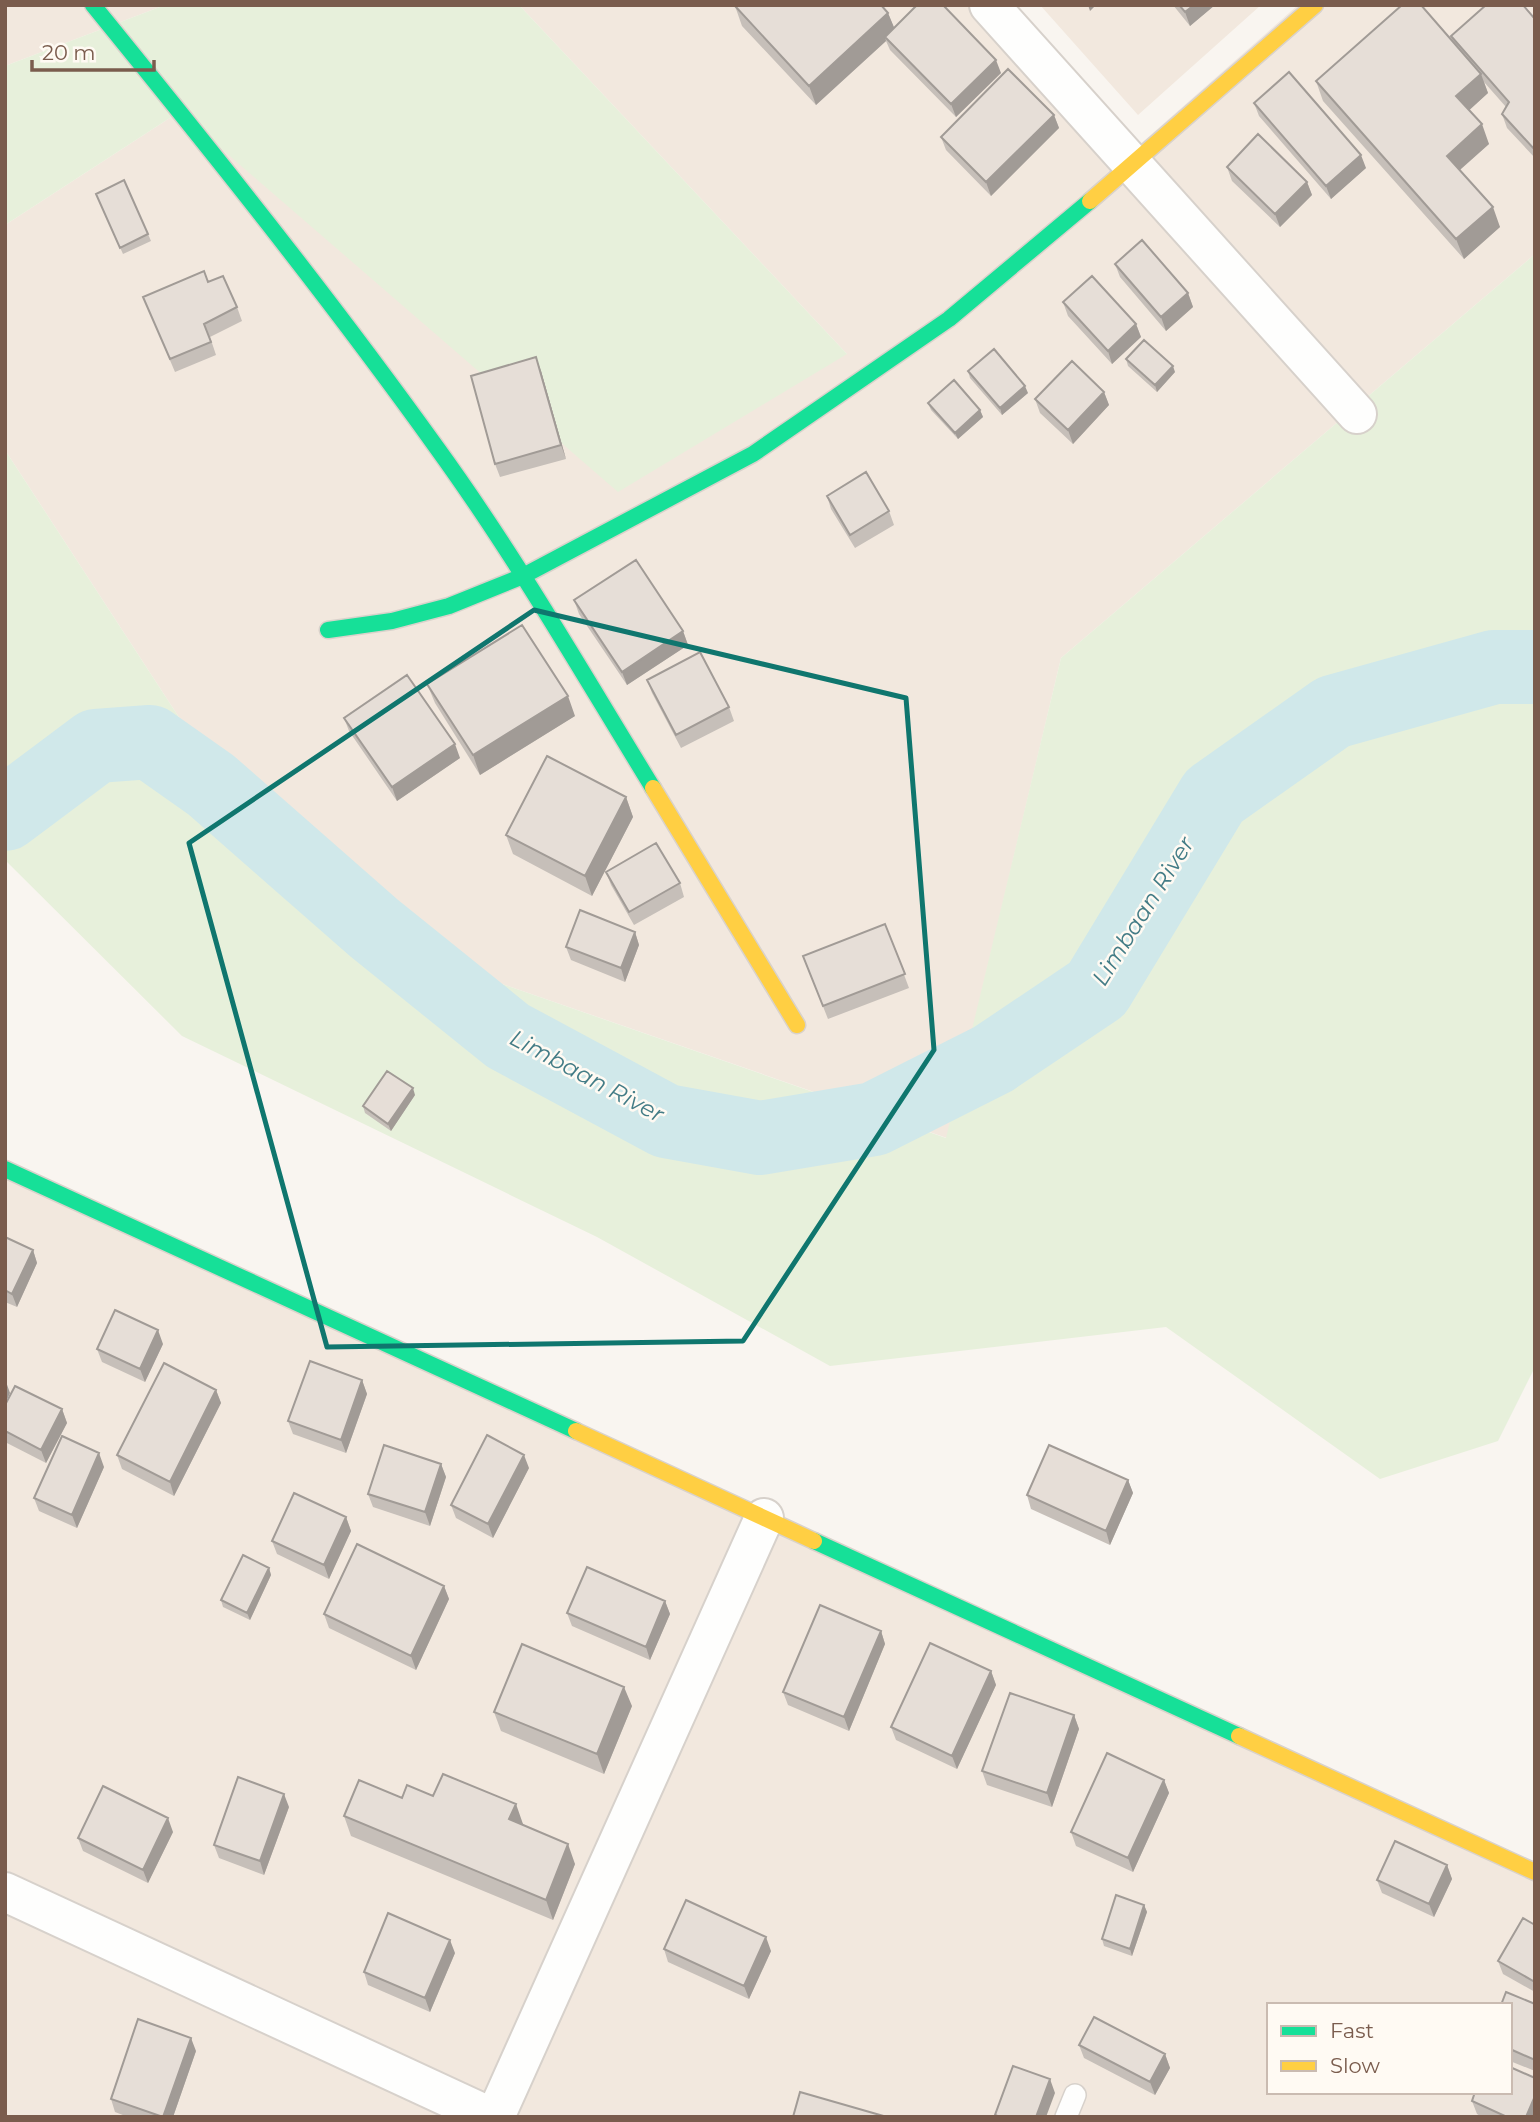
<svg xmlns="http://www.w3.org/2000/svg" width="1540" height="2122" font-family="Montserrat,sans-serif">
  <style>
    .residential { fill: #f2e8de; fill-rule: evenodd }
    .green { fill: #e7f0db }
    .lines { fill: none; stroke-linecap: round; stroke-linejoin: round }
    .river { stroke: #d0e8ea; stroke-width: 74 }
    .lane-casing { stroke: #d7d1cb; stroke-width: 24 }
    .street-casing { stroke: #d7d1cb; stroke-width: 42 }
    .fast-casing { stroke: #d9d2cb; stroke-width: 19 }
    .slow-casing { stroke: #d9d2cb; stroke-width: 19 }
    .lane { stroke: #fefefd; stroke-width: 21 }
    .street { stroke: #fefefd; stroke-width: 38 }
    .fast { stroke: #16e098; stroke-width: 16 }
    .slow { stroke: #ffcf43; stroke-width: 16 }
    .wall { fill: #c6bfb9 }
    .shaded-wall { fill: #a19b96 }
    .building { fill: #e6ded7; stroke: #a19b96; stroke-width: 2 }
    .marked { fill: none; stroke: #0f766e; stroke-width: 5; stroke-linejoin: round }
    .labels { text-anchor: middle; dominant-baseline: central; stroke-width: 5; stroke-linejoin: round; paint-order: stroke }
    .water-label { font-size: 23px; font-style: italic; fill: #437c86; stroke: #fffaf3 }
  </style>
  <rect width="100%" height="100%" fill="#f9f5f0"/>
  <path class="residential" d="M5,5H165L5,66Z
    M519,5H982L1121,161L1298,5H1535V254L1061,658L947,1138L309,917L5,450V225L179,112L847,354Z
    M1040,5H1261L1138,115Z
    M5,1175L1535,1881V2117H5ZM1269,2005H1510V2092H1269Z"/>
  <path class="green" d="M165,5H519L847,354L618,492L179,112L5,225V66Z
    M1535,254V1367L1498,1441L1380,1479L1166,1327L830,1366L597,1237L182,1036L5,860V450L309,917L946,1138L1061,658Z"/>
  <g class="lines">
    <path class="river" d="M5,814L96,746L150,742L211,785L374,928L508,1036L666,1121L760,1138L874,1119L993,1059L1097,989L1214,796L1333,712L1494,667H1535"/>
    <g class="lane-casing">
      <path id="lane" d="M1066,2117L1075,2095"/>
    </g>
    <g class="street-casing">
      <path id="street" d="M989,5L1357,414
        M5,1892L491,2117
        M495,2117L764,1518"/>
    </g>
    <g class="fast-casing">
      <path id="fast" d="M93,5C211,150 328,296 437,448C516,557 583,674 653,788
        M328,630L392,621L449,606L523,576L753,454L949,319L1090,201
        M5,1169L576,1431
        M814,1541L1239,1736"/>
    </g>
    <g class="slow-casing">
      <path id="slow" d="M1090,201L1315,5
        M653,788L797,1025
        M576,1431L814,1541
        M1239,1736L1535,1872"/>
    </g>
    <use href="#lane" class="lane"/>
    <use href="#street" class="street"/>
    <use href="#fast" class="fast"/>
    <use href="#slow" class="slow"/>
  </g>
  <path class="wall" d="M1173,5H1215L1190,26Z
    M735,6L888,13L894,28L1001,73L956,117L890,50L886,41L816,105L742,26Z
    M1535,19V158L1507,128L1502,114L1506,107L1484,82L1488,93L1469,110L1489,144L1460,170L1500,227L1464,259L1323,101L1316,81L1452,41L1451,36Z
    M1254,103L1366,168L1331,199L1259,116Z
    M1054,115L1059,128L991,196L946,150L941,137Z
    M1227,167L1307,182L1312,195L1280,227L1232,181Z
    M96,194L148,234L151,241L123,254Z
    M1115,264L1188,293L1193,307L1166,331L1120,277Z
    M208,282L237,307L242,321L210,337L216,355L175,372L143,297Z
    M1063,302L1136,324L1141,337L1112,364L1068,316Z
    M1126,359L1175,372L1157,392L1128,366Z
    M541,371L566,459L500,477L495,464Z
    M968,371L1028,393L1002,415L970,378Z
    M1104,392L1109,405L1073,444L1040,413L1035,399Z
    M928,403L980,410L983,417L958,439L931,410Z
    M827,496L889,511L894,525L855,548L831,509Z
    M574,600L683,631L688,645L627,685L579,614Z
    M647,680L729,707L734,721L681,748L652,693Z
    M427,684L575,716L480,775L435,703Z
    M344,718L460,758L397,801L349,731Z
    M626,797L633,817L592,896L513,854L506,835Z
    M606,872L680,883L684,897L634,925L611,885Z
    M885,924L909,988L828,1019L803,956Z
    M635,932L639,945L625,982L571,960L566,947Z
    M415,1095L391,1131L365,1113L363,1106Z
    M5,1237L33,1250L37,1263L17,1307L5,1302Z
    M163,1344L145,1382L102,1362L97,1349Z
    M362,1380L367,1394L346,1453L293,1434L288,1421Z
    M216,1390L221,1403L174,1496L122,1469L117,1455Z
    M5,1405L62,1409L67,1423L46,1463L5,1442Z
    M441,1464L446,1477L430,1526L373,1507L368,1494Z
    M104,1467L77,1528L39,1511L34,1498Z
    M529,1468L493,1538L456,1518L451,1505Z
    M1128,1480L1133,1493L1110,1545L1031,1509L1027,1495Z
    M346,1517L351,1531L329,1579L277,1554L272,1541Z
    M269,1568L271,1575L250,1620L223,1607L221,1600Z
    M444,1586L449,1599L416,1670L329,1628L324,1614Z
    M665,1601L670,1614L650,1660L572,1626L567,1613Z
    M881,1631L885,1644L849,1731L788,1705L783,1692Z
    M991,1671L996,1685L957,1769L896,1740L891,1727Z
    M632,1706L604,1774L501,1731L494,1712Z
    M1074,1715L1079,1729L1052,1807L987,1785L982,1771Z
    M1164,1780L1169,1793L1133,1872L1076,1846L1071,1832Z
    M433,1796L523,1824V1825L575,1864L553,1920L351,1836L344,1816Z
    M289,1807L264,1875L219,1858L214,1845Z
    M173,1832L148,1883L83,1851L78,1838Z
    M1447,1865L1452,1879L1434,1917L1382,1893L1377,1880Z
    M1144,1905L1147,1912L1132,1956L1104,1946L1102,1939Z
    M1535,1925V1992L1503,1974L1498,1961Z
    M664,1949L771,1951L749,1999L668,1962Z
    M455,1953L430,2012L368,1985L364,1972Z
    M1535,2004V2071L1510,2061V2005Z
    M1079,2045L1165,2054L1170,2068L1155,2095L1084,2058Z
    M196,2051L173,2117H128L115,2112L111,2099Z
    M1472,2101L1535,2117H1482L1477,2114Z"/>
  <path class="shaded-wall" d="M1088,5H1096L1090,11Z
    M1194,5H1215L1190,26L1185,12Z
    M888,13L896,32L885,37L886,41L816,105L809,86Z
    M996,60L1001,73L956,117L951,104Z
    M1481,74L1488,93L1464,115L1456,96Z
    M1054,115L1059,128L991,196L986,182Z
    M1482,124L1489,144L1454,175L1447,156Z
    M1361,155L1366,168L1331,199L1326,186Z
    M1307,182L1312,195L1280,227L1275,214Z
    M1493,207L1500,227L1464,259L1456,239Z
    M1188,293L1193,307L1166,331L1161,317Z
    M1136,324L1141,337L1112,364L1108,351Z
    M536,357L541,371L566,459L561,445Z
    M1173,366L1175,372L1157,392L1155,385Z
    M1025,386L1028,393L1002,415L1000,408Z
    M1104,392L1109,405L1073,444L1068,430Z
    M980,410L983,417L958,439L955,433Z
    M683,631L688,645L627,685L622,672Z
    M568,696L575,716L480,775L473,755Z
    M455,744L460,758L397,801L392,787Z
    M626,797L633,817L592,896L585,876Z
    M635,932L639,945L625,982L621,968Z
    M413,1088L415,1095L391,1131L388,1124Z
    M33,1250L37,1263L17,1307L12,1294Z
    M158,1330L163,1344L145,1382L140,1369Z
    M5,1379L10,1393L5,1404Z
    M362,1380L367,1394L346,1453L341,1440Z
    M216,1390L221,1403L174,1496L170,1482Z
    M62,1409L67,1423L46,1463L41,1450Z
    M99,1453L104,1467L77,1528L72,1515Z
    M524,1455L529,1468L493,1538L488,1524Z
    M441,1464L446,1477L430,1526L425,1512Z
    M1128,1480L1133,1493L1110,1545L1106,1531Z
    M346,1517L351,1531L329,1579L324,1565Z
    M269,1568L271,1575L250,1620L247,1613Z
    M444,1586L449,1599L416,1670L411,1656Z
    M665,1601L670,1614L650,1660L646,1647Z
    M881,1631L885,1644L849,1731L844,1717Z
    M991,1671L996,1685L957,1769L952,1756Z
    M624,1687L632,1706L604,1774L597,1754Z
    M1074,1715L1079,1729L1052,1807L1047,1793Z
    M1164,1780L1169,1793L1133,1872L1128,1858Z
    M284,1794L289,1807L264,1875L260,1861Z
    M516,1804L523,1824L516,1839L509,1819Z
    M168,1818L173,1832L148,1883L143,1870Z
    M568,1844L575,1864L553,1920L546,1900Z
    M1447,1865L1452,1879L1434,1917L1429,1904Z
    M1144,1905L1147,1912L1132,1956L1130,1949Z
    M766,1937L771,1951L749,1999L744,1986Z
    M450,1940L455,1953L430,2012L425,1998Z
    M191,2038L196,2051L173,2117H163Z
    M1165,2054L1170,2068L1155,2095L1150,2082Z
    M1050,2079L1055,2093L1046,2117H1036Z
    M1535,2096V2117H1526Z"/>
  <path class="building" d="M736,5H881L888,13L809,86L735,6Z
    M917,5H943L996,60L951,104L885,37Z
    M1179,5H1194L1185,12Z
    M1402,5H1421L1481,74L1456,96L1482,124L1447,156L1493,207L1456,239L1316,81Z
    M1486,5H1523L1535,19V150L1502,114L1509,102L1451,36Z
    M1008,69L1054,115L986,182L941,137Z
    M1289,72L1361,155L1326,186L1254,103Z
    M1258,134L1307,182L1275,214L1227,167Z
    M124,180L148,234L120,248L96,194Z
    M1142,240L1188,293L1161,317L1115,264Z
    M204,271L208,282L223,276L237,307L204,324L211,342L170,359L143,297Z
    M1092,276L1136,324L1108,351L1063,302Z
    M1144,340L1173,366L1155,385L1126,359Z
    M994,349L1025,386L1000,408L968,371Z
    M536,357L561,445L495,464L471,376Z
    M1072,361L1104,392L1068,430L1035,399Z
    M954,380L980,410L955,433L928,403Z
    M866,472L889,511L850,535L827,496Z
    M636,560L683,631L622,672L574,600Z
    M522,625L568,696L473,755L427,684Z
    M700,652L729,707L676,735L647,680Z
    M407,675L455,744L392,787L344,718Z
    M547,756L626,797L585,876L506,835Z
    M656,843L680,883L629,912L606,872Z
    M580,910L635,932L621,968L566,947Z
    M885,924L905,974L823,1006L803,956Z
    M387,1071L413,1088L388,1124L363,1106Z
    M5,1237L33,1250L12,1294L5,1290Z
    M115,1310L158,1330L140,1369L97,1349Z
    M310,1361L362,1380L341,1440L288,1421Z
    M164,1363L216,1390L170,1482L117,1455Z
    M15,1386L62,1409L41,1450L5,1431V1405Z
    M487,1435L524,1455L488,1524L451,1505Z
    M62,1436L99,1453L72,1515L34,1498Z
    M384,1445L441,1464L425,1512L368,1494Z
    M1049,1445L1128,1480L1106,1531L1027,1495Z
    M294,1493L346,1517L324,1565L272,1541Z
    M357,1544L444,1586L411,1656L324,1614Z
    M243,1555L269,1568L247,1613L221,1600Z
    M587,1567L665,1601L646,1647L567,1613Z
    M820,1605L881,1631L844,1717L783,1692Z
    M930,1643L991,1671L952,1756L891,1727Z
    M522,1644L624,1687L597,1754L494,1712Z
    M1010,1693L1074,1715L1047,1793L982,1771Z
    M1107,1753L1164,1780L1128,1858L1071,1832Z
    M443,1774L516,1804L509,1819L568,1844L546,1900L344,1816L359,1780L402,1798L407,1785L433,1796Z
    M238,1777L284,1794L260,1861L214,1845Z
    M103,1786L168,1818L143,1870L78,1838Z
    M1395,1841L1447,1865L1429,1904L1377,1880Z
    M1116,1895L1144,1905L1130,1949L1102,1939Z
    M686,1900L766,1937L744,1986L664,1949Z
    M388,1913L450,1940L425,1998L364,1972Z
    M1523,1918L1535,1925V1982L1498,1961Z
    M1506,1992L1535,2004V2060L1510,2049V2005H1501Z
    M1094,2017L1165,2054L1150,2082L1079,2045Z
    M138,2019L191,2038L163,2117L111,2099Z
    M1013,2066L1050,2079L1036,2117H1000L995,2115Z
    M1510,2067L1535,2078V2096L1526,2117H1507L1472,2101L1475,2092H1510Z
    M800,2092L887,2117H793Z"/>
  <path class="marked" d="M534,610L906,698L934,1050L743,1341L327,1347L189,843Z"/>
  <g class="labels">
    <g class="water-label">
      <text transform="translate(1143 911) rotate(-58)">Limbaan River</text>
      <text transform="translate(587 1076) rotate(28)">Limbaan River</text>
    </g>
  </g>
  <rect width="1540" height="2122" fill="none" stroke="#7a5c4d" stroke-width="14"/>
  <rect x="1267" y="2003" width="245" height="91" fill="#fffaf3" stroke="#cabbb1" stroke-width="2"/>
  <rect x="1281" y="2026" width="35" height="10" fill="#16e098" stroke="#cabbb1" stroke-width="2"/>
  <text x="1330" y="2038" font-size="21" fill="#7a5c4d">Fast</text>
  <rect x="1281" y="2061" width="35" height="10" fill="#ffcf43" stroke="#cabbb1" stroke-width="2"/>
  <text x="1330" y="2073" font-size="21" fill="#7a5c4d">Slow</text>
  <path d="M32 60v10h122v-10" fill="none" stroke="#7a5c4d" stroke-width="3.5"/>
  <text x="42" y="60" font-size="21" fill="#7a5c4d" stroke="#fffaf3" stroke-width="5" paint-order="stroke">20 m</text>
</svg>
